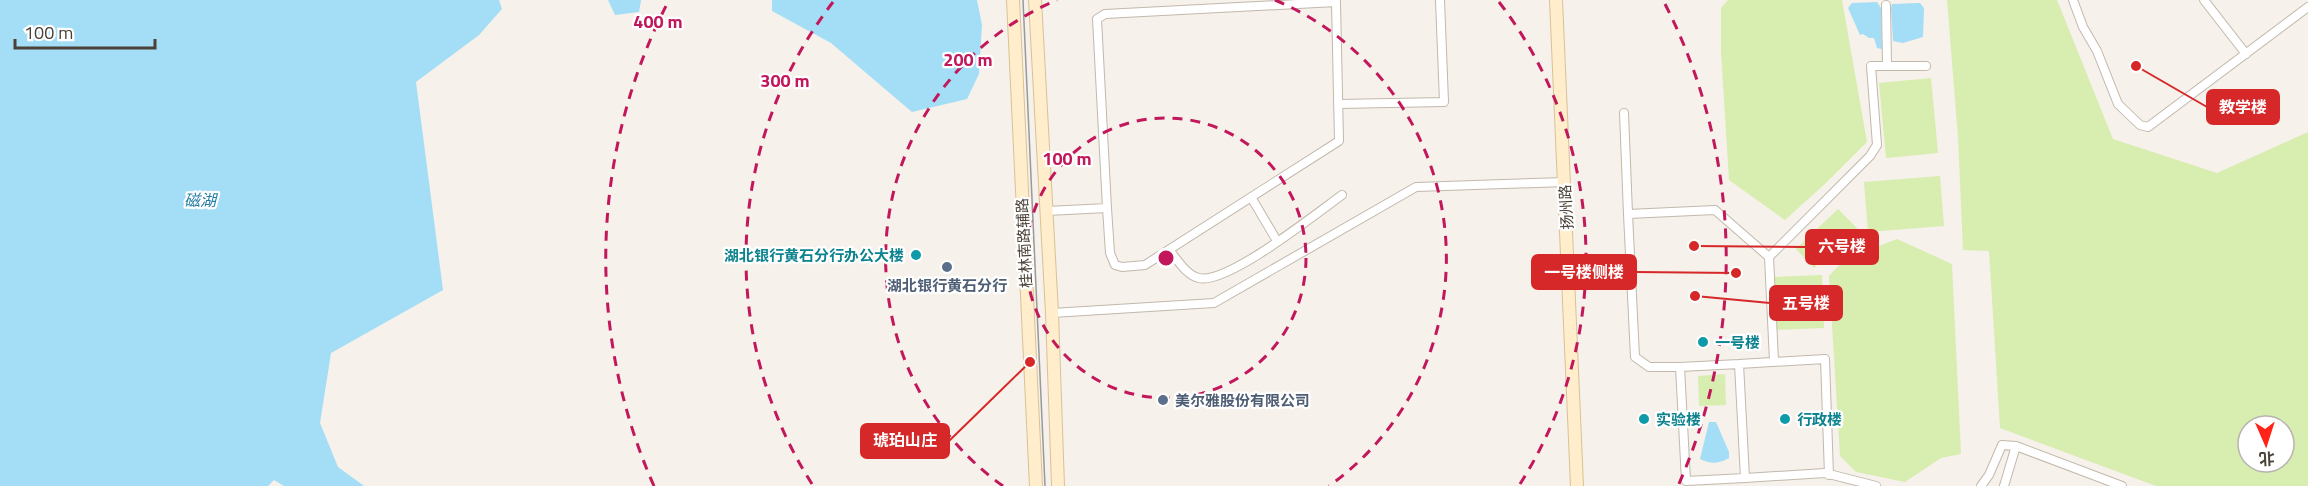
<svg xmlns="http://www.w3.org/2000/svg" width="2308" height="486" font-family="'Titillium Web','Noto Sans SC',sans-serif">
  <style>
    .green { fill: #d8edb0; fill-rule: evenodd }
    .water { fill: #a3ddf6 }
    .lines { fill: none; stroke-linecap: round; stroke-linejoin: round }
    .street-casing { stroke: #c2b8ac; stroke-width: 10 }
    .secondary-casing { stroke: #d9c197; stroke-width: 14 }
    .street { stroke: #fff; stroke-width: 8 }
    .secondary { stroke: #ffedcb; stroke-width: 12 }
    .tram { stroke: #999; stroke-width: 1.5 }
    .ring { fill: none; stroke: #c2185b; stroke-width: 3; stroke-dasharray: 10 8 }
    .culture-dot { fill: #0f9aa8; stroke: #fff; stroke-width: 2 }
    .service-dot { fill: #5c6f8a; stroke: #fff; stroke-width: 2 }
    .labels { text-anchor: middle; dominant-baseline: central; stroke-width: 4.5; stroke-linejoin: round; paint-order: stroke }
    .street-label { font-size: 15px; fill: #4b4137; stroke: #fff }
    .culture-label { font-size: 15px; font-weight: bold; fill: #0d838f; stroke: #fff; text-anchor: start }
    .service-label { font-size: 15px; font-weight: bold; fill: #4e5e75; stroke: #fff }
    .water-label { font-size: 16px; font-style: italic; fill: #247ca6; stroke: #fff }
    .centre { fill: #c2185b; stroke: #fff; stroke-width: 3 }
    .ring-label { font-size: 18px; text-anchor: middle; font-weight: bold; fill: #c2185b; stroke: #fff; stroke-width: 4.5; stroke-linejoin: round; paint-order: stroke }
    .leader { fill: none; stroke: #d62828; stroke-width: 2 }
    .callout-dot { fill: #d62828; stroke: #fff; stroke-width: 2 }
    .callout { fill: #d62828; stroke: #d62828; stroke-width: 2 }
    .callout-label { font-size: 16px; text-anchor: middle; font-weight: bold; fill: #fff }
  </style>
  <rect width="100%" height="100%" fill="#f6f1ea"/>
  <path class="green" d="M1728,0H1842L1867,142L1827,182L1785,220L1729,180L1721,52V8Z
    M1947,0H2057L2113,139L2217,173L2308,132V486H2156L2000,428L1989,251L1963,250L1958,137ZM2248,426H2284V462H2248Z
    M1931,78L1938,153L1886,158L1879,83Z
    M1940,176L1944,226L1868,232L1864,182Z
    M1838,209L1857,228L1814,268L1796,249Z
    M1897,239L1952,264L1961,454L1941,458L1905,482L1856,472L1840,456L1829,276L1844,260Z
    M1822,275L1824,328L1774,330L1772,277Z
    M1725,374L1726,405L1699,406L1698,376Z"/>
  <path class="water" d="M0,0H499L502,9L479,35L416,82L443,290L331,353L320,423L338,467L364,486H284L274,480L268,486H0Z
    M608,0H641L639,12L615,15Z
    M772,0H977L982,25L979,74L967,99L912,112L831,43L772,11Z
    M1877,2L1881,8L1882,49L1877,48L1874,38H1869L1863,34L1860,35L1848,8L1852,3Z
    M1920,3L1924,8L1923,37L1903,43L1893,41L1891,8L1892,4Z
    M1709,422H1716L1729,452V458C1719,464 1710,464 1700,459Z"/>
  <g class="lines">
    <g class="street-casing">
      <path id="street" d="M2073,0L2083,27L2097,51L2118,104L2140,125L2148,127L2308,7
        M2204,0L2246,54
        M1336,2L1339,141L1145,265L1122,267L1115,265L1110,253L1107,208L1097,19L1105,14Z
        M1886,5L1887,66
        M1338,104L1444,102L1440,0
        M1624,113L1628,214
        M1251,197L1277,241
        M1047,211L1107,208
        M1169,250C1177,259 1186,275 1199,278C1227,285 1317,213 1342,195
        M1052,313L1214,303L1416,187L1565,182
        M1774,361L1769,257L1870,156L1877,145L1871,66H1926
        M1739,364L1745,478L1686,481L1680,367Z
        M1739,364L1825,359L1829,475
        M1680,367H1649L1635,357L1628,214L1715,210L1769,257
        M1745,478L1825,473L1876,486
        M1981,486L1989,475L2002,445L2016,446
        M2004,486L2016,446L2122,486"/>
    </g>
    <g class="secondary-casing">
      <path id="secondary" d="M1013,0L1036,486
        M1035,0L1052,313L1058,486
        M1556,0L1577,486"/>
    </g>
    <use href="#street" class="street"/>
    <use href="#secondary" class="secondary"/>
    <path class="tram" d="M1023,0L1045,486"/>
  </g>
  <g class="ring">
    <circle cx="1166" cy="258" r="140"/>
    <path d="M1003 486A280 280 0 0 1 1057 0M1275 0A280 280 0 0 1 1329 486"/>
    <path d="M812 484A420 420 0 0 1 833 2M1499 2A420 420 0 0 1 1520 484"/>
    <path d="M654 486A560 560 0 0 1 667 4M1665 4A560 560 0 0 1 1678 486"/>
  </g>
  <g class="culture-dot">
    <circle cx="916" cy="255" r="6"/>
    <circle cx="1703" cy="342" r="6"/>
    <circle cx="1644" cy="419" r="6"/>
    <circle cx="1785" cy="419" r="6"/>
  </g>
  <g class="service-dot">
    <circle cx="947" cy="267" r="6"/>
    <circle cx="1163" cy="400" r="6"/>
  </g>
  <g class="labels">
    <g class="street-label">
      <text transform="translate(1566 207) rotate(-93)">扬州路</text>
      <text transform="translate(1024 243) rotate(-93)">桂林南路辅路</text>
    </g>
    <g class="culture-label">
      <text x="904" y="255" text-anchor="end">湖北银行黄石分行办公大楼</text>
      <text x="1715" y="342">一号楼</text>
      <text x="1656" y="419">实验楼</text>
      <text x="1797" y="419">行政楼</text>
    </g>
    <g class="service-label">
      <text x="947" y="285">湖北银行黄石分行</text>
      <text x="1175" y="400" text-anchor="start">美尔雅股份有限公司</text>
    </g>
    <g class="water-label">
      <text x="200" y="200">磁湖</text>
    </g>
  </g>
  <circle cx="1166" cy="258" r="9" class="centre"/>
  <g class="ring-label">
    <text x="658" y="28">400 m</text>
    <text x="968" y="66">200 m</text>
    <text x="785" y="87">300 m</text>
    <text x="1067" y="165">100 m</text>
  </g>
  <path class="leader" d="M2136 66L2207 107M1694 246L1806 247M1736 273L1636 272M1695 296L1770 303M1030 362L949 441"/>
  <g class="callout-dot">
    <circle cx="2136" cy="66" r="6"/>
    <circle cx="1694" cy="246" r="6"/>
    <circle cx="1736" cy="273" r="6"/>
    <circle cx="1695" cy="296" r="6"/>
    <circle cx="1030" cy="362" r="6"/>
  </g>
  <g class="callout">
    <rect x="2207" y="90" width="72" height="34" rx="6"/>
    <rect x="1806" y="230" width="72" height="34" rx="6"/>
    <rect x="1532" y="255" width="104" height="34" rx="6"/>
    <rect x="1770" y="286" width="72" height="34" rx="6"/>
    <rect x="861" y="424" width="88" height="34" rx="6"/>
  </g>
  <g class="callout-label">
    <text x="2243" y="113">教学楼</text>
    <text x="1842" y="252">六号楼</text>
    <text x="1584" y="278">一号楼侧楼</text>
    <text x="1806" y="309">五号楼</text>
    <text x="905" y="446">琥珀山庄</text>
  </g>
  <g transform="translate(2266 444) rotate(177)"><circle r="28" fill="#ffffff" stroke="#b7b3af" stroke-width="1.5"/>
  <path d="M0-4.5L10 22L0 15L-10 22Z" fill="#ff2318"/>
  <text y="-9" font-size="16" font-weight="bold" text-anchor="middle" fill="#4b4137">北</text>
  </g>
  <path d="M15 39v9h140v-9" fill="none" stroke="#4b4137" stroke-width="3"/>
  <text x="24" y="39" font-size="18" fill="#4b4137" stroke="#ffffff" stroke-width="4.5" paint-order="stroke">100 m</text>
</svg>
